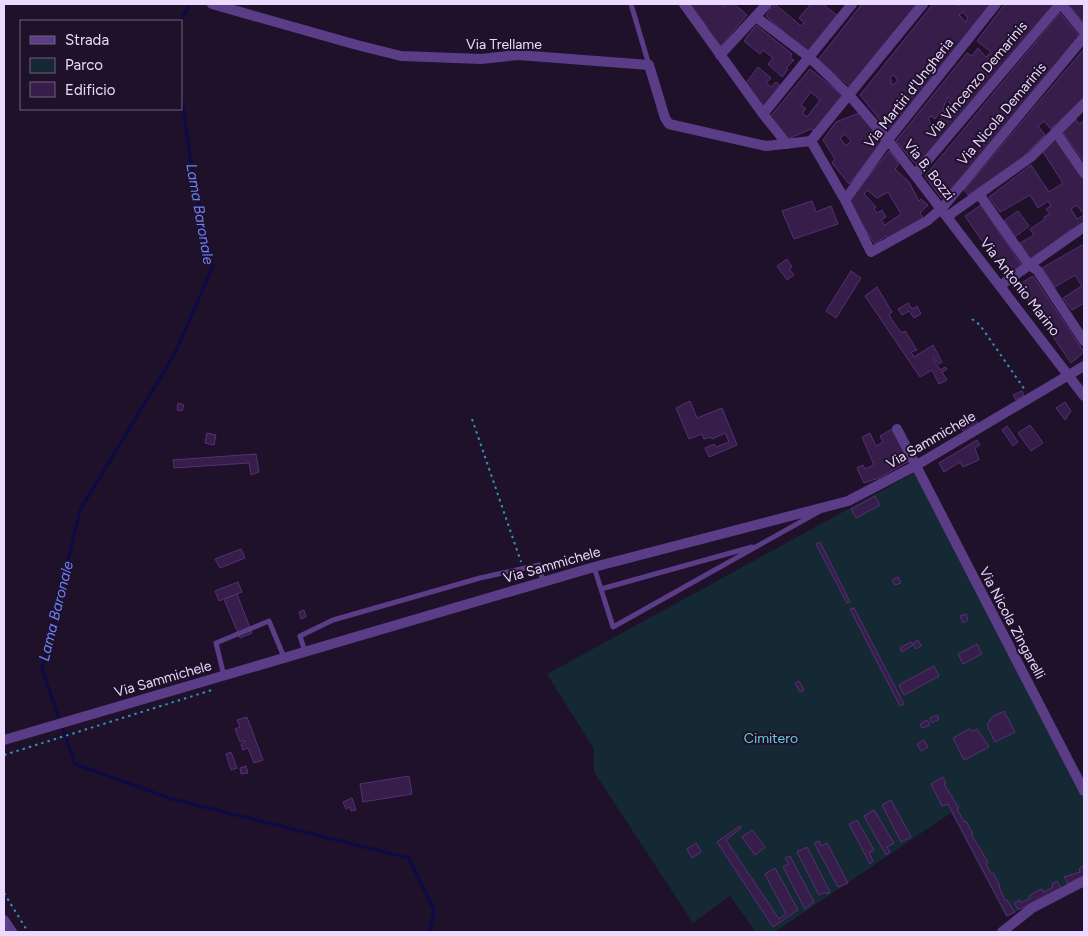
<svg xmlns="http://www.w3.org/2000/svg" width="1088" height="936" font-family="Figtree,sans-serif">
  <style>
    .green { fill: #142933 }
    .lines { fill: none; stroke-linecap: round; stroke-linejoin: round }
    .stream { stroke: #0c0b47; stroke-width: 3 }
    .building { fill: #371d4a; stroke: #572f76; fill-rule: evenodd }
    .path { stroke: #3290ba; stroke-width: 2; stroke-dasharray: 2.5 4; stroke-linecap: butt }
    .service { stroke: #5b3c87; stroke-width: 5 }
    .minor { stroke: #5b3c87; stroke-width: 10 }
    .tertiary { stroke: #5b3c87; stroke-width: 10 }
    .labels { text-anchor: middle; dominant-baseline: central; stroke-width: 4; stroke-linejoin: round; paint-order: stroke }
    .street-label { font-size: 14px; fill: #ebd9ff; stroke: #1e1129 }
    .park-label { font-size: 14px; fill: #65d0df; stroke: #1e1129 }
    .water-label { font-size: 15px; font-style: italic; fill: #6982fd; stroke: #1e1129 }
  </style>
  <rect width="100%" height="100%" fill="#1e1129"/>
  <path class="green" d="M914,473L1084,798V875L1006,917L951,813L775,932H756L730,896L693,923L594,772V749L547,674Z"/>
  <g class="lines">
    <path class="stream" d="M180,21L189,7
      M181,93L193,177L213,266L174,355L80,510L42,669L75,764L172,799L409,858L434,910L430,932"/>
  </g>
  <path class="building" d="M690,4H721L725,7L726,4H734L747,15L721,46L706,29L707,27Z
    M775,4L801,26L804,23L799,18L811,4H827L825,6L838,16L808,53L768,18L766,15Z
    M862,4H917L850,86L818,60Z
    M933,4H956L958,6L960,4H992L890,132L860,95ZM963,12L968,18L966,22L959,15ZM894,75L898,81L892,85L890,77Z
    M1005,4H1055L919,168L896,141L967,53L972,56L978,48L986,57L991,52L977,41ZM948,97L951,99L948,102L952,105L947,111L943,108ZM942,110L945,113L934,127L928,119L931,116L935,119Z
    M1068,4H1084V23Z
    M1060,13L1080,37L982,154L944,197L941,198L925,176Z
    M756,25L792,54L790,58L794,60L786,68L788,69L782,77L768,64L773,58L763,50L760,54L744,41Z
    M1084,49V97L1051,129L1044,121L1038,126L1045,135L1021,159L968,195L964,190Z
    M758,67L771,78L766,83L771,87L776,82L781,86L764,108L746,83Z
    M810,69L843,96L814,131L811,129L785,140L769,118ZM811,92L820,100L807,117L802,113L806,109L801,105Z
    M859,113L882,142L849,184L832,163L835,159L823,140L836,122ZM845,134L851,141L846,146L840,138Z
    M1076,119L1079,124L1084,121V162L1063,132Z
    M1055,139L1084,180V224L1074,230L1073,228L1030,260L1020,243L1034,235L1030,229L1045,219L1044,217L1050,214L1046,209L1051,206L1048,201L1038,208L1030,195L1000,212L989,197L1031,165L1049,192L1063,183L1043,152ZM1077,205L1084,215L1077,219L1071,209Z
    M889,151L899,164L895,169L909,182L919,201L921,199L928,205L920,213L923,218L889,240L886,236L875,244L847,203ZM867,190L877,198L888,192L901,214L885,225L881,220L886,217L882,210L877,213L874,209L876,207L864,194Z
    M812,201L816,212L831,206L838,224L794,239L782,211Z
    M981,205L1022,266L1006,276L965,216Z
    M1018,211L1029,226L1015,237L1004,221Z
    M1084,244V303L1072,310L1063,298L1082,286L1075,275L1055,287L1042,268Z
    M787,259L792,267L789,269L794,275L787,280L777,266Z
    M851,271L861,278L836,318L826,311Z
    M1033,276L1084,352L1071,363L1018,285Z
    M877,287L892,312L889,314L893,322L902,333L905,331L917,350L911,352L914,357L933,345L942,362L939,364L934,357L933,358L940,370L945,367L947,369L942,372L947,380L939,384L932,370L920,377L865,296Z
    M908,303L912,309L917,306L921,314L914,318L909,311L902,315L898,309Z
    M1022,391L1024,395L1016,400L1013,395Z
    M690,401L697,418L722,408L737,445L709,457L705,448L714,444L716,447L729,442L725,433L712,439L711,437L704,439L702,434L689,439L676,408Z
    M1065,402L1071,411L1065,420L1056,408Z
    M178,403L184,405L182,411L177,410Z
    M972,415L978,424L964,432L958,424Z
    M1030,425L1043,443L1031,451L1018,433Z
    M1007,426L1018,442L1013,446L1002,430Z
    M894,428L911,460L879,478L864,483L857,468L863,465L865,469L874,465L862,437L870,433L876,446L883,442L880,436Z
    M207,433L216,435L214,445L205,443Z
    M977,440L980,445L975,448L979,460L963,467L960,462L944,472L939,463Z
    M256,454L259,472L251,475L249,463L174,468L173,460Z
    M875,496L880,505L856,518L851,509Z
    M820,542L850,602L847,603L816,544Z
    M241,549L245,558L220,568L215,559Z
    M898,577L901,583L895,585L892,580Z
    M238,582L242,592L219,601L215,591Z
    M237,594L252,633L240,638L224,599Z
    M854,608L904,704L900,706L850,609Z
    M304,610L306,617L301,619L299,612Z
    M966,614L968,620L963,623L960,616Z
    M918,640L921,646L916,649L913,643Z
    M911,642L913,645L902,652L900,648Z
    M977,644L982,654L963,664L958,654Z
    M934,666L939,676L904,695L899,685Z
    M799,681L804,690L800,692L795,683Z
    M1004,711L1015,732L995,742L987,725L992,717Z
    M937,715L939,719L932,723L930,718Z
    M247,717L263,760L254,763L248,748L243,750L241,744L245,742L244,740L240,742L235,729L240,727L237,720Z
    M927,720L930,725L922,728L920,724Z
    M969,729L973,731L977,729L989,747L964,760L953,738Z
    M924,740L928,747L921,751L917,744Z
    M231,752L237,768L231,770L226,754Z
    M246,766L248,773L241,774L240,768Z
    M409,776L412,794L363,802L360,784Z
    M943,777L946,783L944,784L959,808L957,809L964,822L966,821L973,834H971L988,862L986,863L991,874L993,873L1000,886L999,887L1005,900H1007L1015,912L1007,916L948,804L942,806L931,784Z
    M352,798L356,810L351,811L350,807L346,809L343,802Z
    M891,800L911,837L901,842L882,805Z
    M874,810L894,843L887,847L890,852L886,855L864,816Z
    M857,820L874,850L869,853L873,861L870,864L849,824Z
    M740,826L741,828L726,840L779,919L786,914L765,874L775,868L798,910L773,927L717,842Z
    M752,830L765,847L755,855L742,837Z
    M819,841L821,846L827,843L848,883L838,887L814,843Z
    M696,843L701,852L692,858L687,849Z
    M807,847L830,892L827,894L825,892L819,895L797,852Z
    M790,856L814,902L805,909L783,867L789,864L785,858Z
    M1083,866H1084V875L1068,884L1064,877L1080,872L1079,869Z
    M1057,881L1061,888L1018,910L1014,903L1020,900L1021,903L1030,898L1029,896L1037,891L1042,889L1044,892L1053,887L1052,884Z"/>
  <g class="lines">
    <path class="path" d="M972,319L980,325L1025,390
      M472,419L521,562
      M4,755L212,690
      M4,893L28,932"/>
    <path class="service" d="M631,4L649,65
      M594,567L613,627L820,511
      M601,589L752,547
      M305,652L300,636L333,620L480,578L539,565L543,582
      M224,676L216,643L269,621L284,657"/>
    <path class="minor" d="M212,4L357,45L401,56L481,59L518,55L649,65L665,118L669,124L766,146L811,141
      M684,4L763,114L787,144
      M1061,4L1084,32
      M756,17L809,57L849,95L888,140L1084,396
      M720,55L767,4
      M763,114L852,4
      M1056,132L1084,173
      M811,141L845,200L871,252L927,221L942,208L1084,37
      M811,141L923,4
      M915,175L1060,4
      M979,194L1029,265L1037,270L1084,341
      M845,200L888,140L996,4
      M948,216L1031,157L1084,104
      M1001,285L1084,227
      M897,429L1084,791
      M4,920L12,932
      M1002,932L1032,908L1084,881"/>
    <path class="tertiary" d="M4,740L594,567L848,501L915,466L1084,366"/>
  </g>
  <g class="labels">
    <g class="street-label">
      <text x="504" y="44">Via Trellame</text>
      <text transform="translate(977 80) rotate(-50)">Via Vincenzo Demarinis</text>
      <text transform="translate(909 93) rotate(-52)">Via Martiri d'Ungheria</text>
      <text transform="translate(1002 114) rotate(-50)">Via Nicola Demarinis</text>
      <text transform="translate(929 170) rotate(52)">Via B. Bozzi</text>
      <text transform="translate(1020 287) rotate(52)">Via Antonio Marino</text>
      <text transform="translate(931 440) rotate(-30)">Via Sammichele</text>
      <text transform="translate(552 565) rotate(-16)">Via Sammichele</text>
      <text transform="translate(1012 623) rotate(62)">Via Nicola Zingarelli</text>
      <text transform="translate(163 679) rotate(-16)">Via Sammichele</text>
    </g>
    <g class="park-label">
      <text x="771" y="738">Cimitero</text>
    </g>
    <g class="water-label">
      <text transform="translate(200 214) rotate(80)">Lama Baronale</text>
      <text transform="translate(56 611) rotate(-76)">Lama Baronale</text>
    </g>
  </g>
  <rect width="1088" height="936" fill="none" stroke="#ebd9ff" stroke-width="10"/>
  <rect x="20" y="20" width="162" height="90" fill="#1e1129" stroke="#70617f"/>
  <rect x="30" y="36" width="25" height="8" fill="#5b3c87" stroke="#70617f"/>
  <text x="65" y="45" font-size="15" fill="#ebd9ff">Strada</text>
  <rect x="30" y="58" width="25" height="15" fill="#142933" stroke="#70617f"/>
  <text x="65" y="70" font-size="15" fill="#ebd9ff">Parco</text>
  <rect x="30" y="82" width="25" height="15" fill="#371d4a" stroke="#70617f"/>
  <text x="65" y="95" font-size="15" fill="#ebd9ff">Edificio</text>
</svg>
